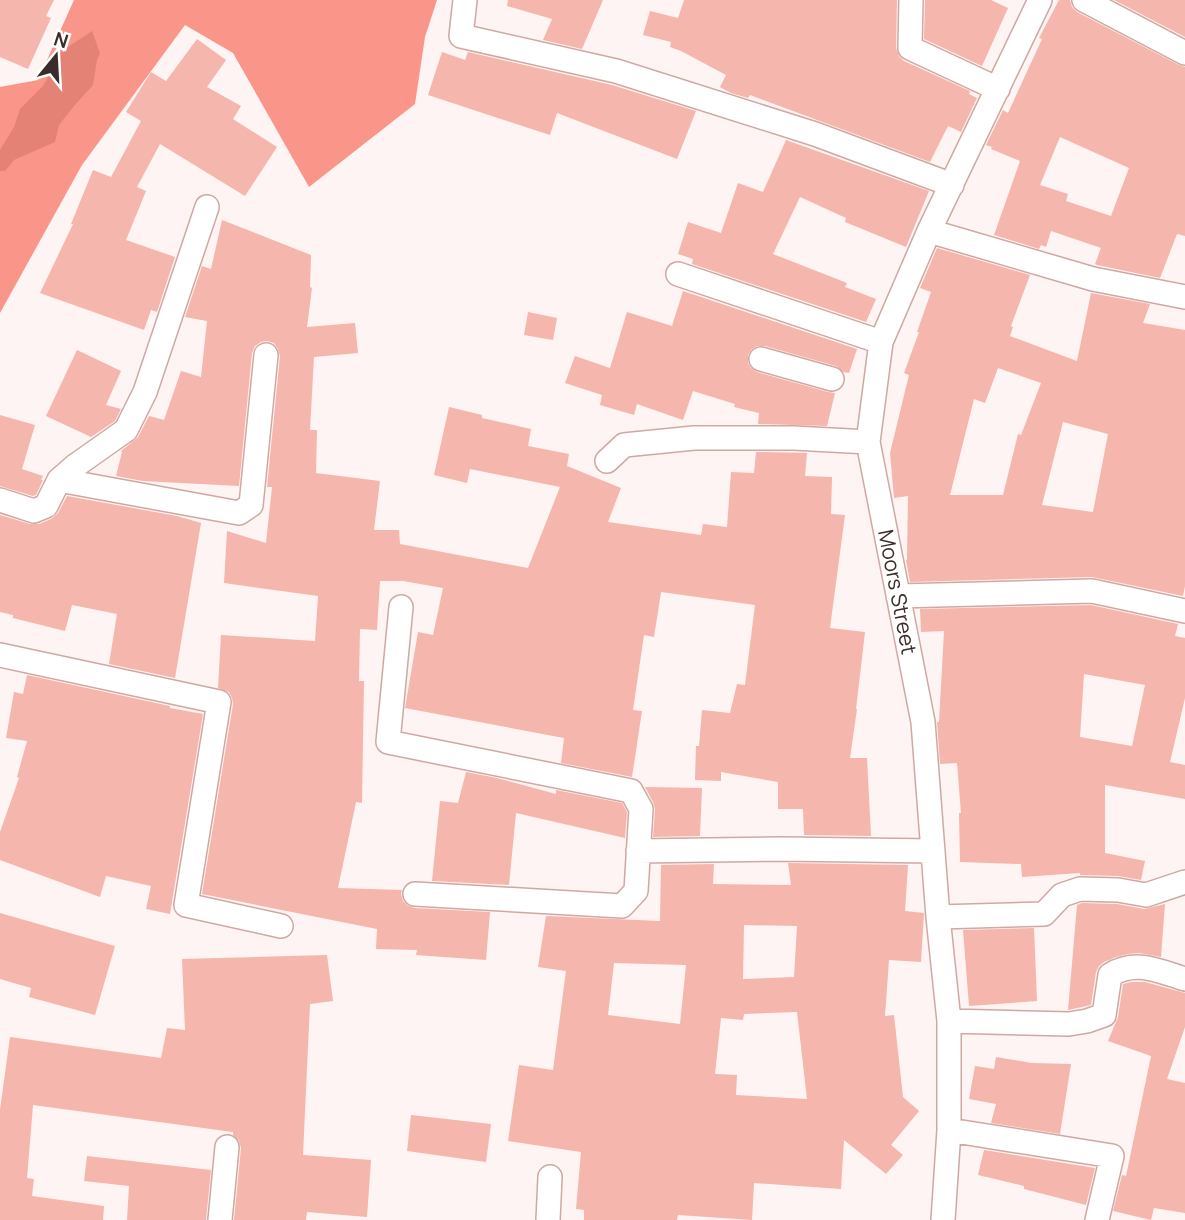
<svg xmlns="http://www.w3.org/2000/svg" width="1185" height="1220" viewBox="0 0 1185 1220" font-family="Manrope,sans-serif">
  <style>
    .forest { fill: #fa9689 }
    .water { fill: #e58276 }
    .building { fill: #f4b6ad; fill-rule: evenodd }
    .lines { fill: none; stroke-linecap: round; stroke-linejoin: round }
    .street-casing { stroke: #d0a8a2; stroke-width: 26 }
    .street { stroke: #fff; stroke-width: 23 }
    .labels { text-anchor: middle; stroke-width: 5; stroke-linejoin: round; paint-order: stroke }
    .street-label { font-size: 21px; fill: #3b2c29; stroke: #fff }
  </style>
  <rect width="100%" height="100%" fill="#fdf4f3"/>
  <path class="forest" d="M74,0H437L425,37L415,104L309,187L233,53L185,25L82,165L0,313V87L38,80Z"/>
  <path class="water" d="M92,31L100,53L97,60L93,85L74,106L59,125L55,142L14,160L5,171H0V150L14,127L20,109L43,86L62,51Z"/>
  <path class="building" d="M0,0H54L46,16L51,18L28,69L0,57Z
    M508,0H603L582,49L543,40L552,19L507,6Z
    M684,0H897L896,48L899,56L904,61L970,91L969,94L977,98L961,132L948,126L930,162L750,95L748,98L731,93L720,87L726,75L681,51L670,47L671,42L643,35L650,11L678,18Z
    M925,0H991L1008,8L982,66L924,39Z
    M1059,0H1070L1072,7L1077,12L1179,65L1185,67V236L1177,234L1160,278L1097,265L1095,264L1101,248L1051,231L1046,247L1041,245L1039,249L994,235L1020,161L991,149L992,147L986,145L1003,110L1008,113L1042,39L1039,38ZM1060,137L1129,168L1111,216L1066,201L1068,194L1040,185Z
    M1114,0H1185V37Z
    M197,39L226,60L207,87L241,106L233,119L277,147L245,196L160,144L137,187L146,191L126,240L175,257L157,312L151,310L144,330L40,293L73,224H71L93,170L111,177L141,121L126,112L151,72L166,81Z
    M442,52L465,60L468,52L612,85L696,111L677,159L557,113L550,135L428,95Z
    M786,140L929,191L906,247L845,222L846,218L800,197L773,254L847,283L845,287L876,299L866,322L692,264L693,259L678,254L688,222L721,233L738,183L763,192Z
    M222,220L311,255L310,287L312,288L307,327L355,323L358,353L314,357L310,430H317L316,473L380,481L374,530H399L400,544L528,568L560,487L470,469L467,483L434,475L449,407L482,415V418L531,429L528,446L569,454L567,466L621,488L608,522L701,535L703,524L727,527L731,472L754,473L756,452L807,453L805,476L832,477L831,514L845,515L830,628L865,632L856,709H857L850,758H867L871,836L804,835L803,809H778V782L721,772V781L695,780L696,746H699L702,710L730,713L737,684L745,685L755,605L661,592L654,637L644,635L633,710L642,711L632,777L561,763L564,738L405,708L418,632L433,635L443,588L403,581H380L377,630L360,629L359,681H364L362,803L356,802L338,888L402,890L401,894L403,901L407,905L414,908L490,912L486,960L416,955L417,950L376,949L377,929L202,894L233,704L232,698L229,692L218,688L221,635L315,641L318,596L224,583L227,531L266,543L272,487H267L280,356L278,349L274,343L267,341L261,342L255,346L252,353L239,486L143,481L116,476L122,452L121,451L138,437L149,416L164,420L181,371L201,377L207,321L185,317L202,266L211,269Z
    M937,248L1030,275L1011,326L1013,327L1010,336L1077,361L1091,293L1150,304L1143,323L1185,330V586L1183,596L1092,577L910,582L906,560H907L908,496L894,498L890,453L909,375L904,373L919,332H917L931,292L920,288ZM998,368L1041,383L1021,435L1018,434L1003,495H950L974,399L985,403ZM1063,422L1108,434L1093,512L1042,505Z
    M683,291L857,349L849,373L843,372L836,366L765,346H757L751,350L748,355V363L751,368L757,372L828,392L835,393L827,426L758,424L759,413L734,407L735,404L693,391L683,420L637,404L634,415L600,405L602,395L565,383L575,356L610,368L627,312L672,326Z
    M528,312L557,318L553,340L524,335Z
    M77,350L121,371L106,405L121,409L115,421L91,437L46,416Z
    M0,415L35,425L22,469L43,476L41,480H43L36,495L33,496L0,486Z
    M67,496L177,516L201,523L175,678L109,664L117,614L72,605L65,631L13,618V615L0,612V515L30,524H39L51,519L58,513Z
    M1091,605L1178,624L1175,636L1185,638V698L1170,762L1185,765V799L1105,785V853L1145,861L1141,880L1118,876L1080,875V873L1022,877L1021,864L960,862L959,813H961L957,763L940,764L937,722H939L944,631L921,632L920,609ZM1084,674L1145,685L1132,746L1080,737Z
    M27,675L170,706V708L203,714L170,914L146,909L151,886L106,876L100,897L0,860V832L19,778L17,777L27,741L6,738L14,692L23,694Z
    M466,772L497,778L556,794V790L622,803L627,812L625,838L516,813L509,885L432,881L440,801L458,803Z
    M645,787L702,788L700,836L653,837L655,809L653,802Z
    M788,863L908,865L905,911L924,913L921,962L889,960L885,1016L894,1015L903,1097L919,1111L891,1145L903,1155L886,1174L844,1140L841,1189L754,1183L752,1220L678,1215L677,1220H584V1210L576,1209L581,1152L508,1141L519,1065L553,1070L566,971L538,967L546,916L660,921L661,865L714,864L713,884L791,885ZM744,925L797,926L794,977L743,979ZM614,963L686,965L680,1024L608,1015ZM797,1012L807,1099L736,1095L737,1075L715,1074L721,1018L743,1020L744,1014Z
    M1082,903L1117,904L1144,909L1165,904L1161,957L1139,953L1128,954L1116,957L1104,962L1099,966L1096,972L1091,1005L1068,1010L1077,905Z
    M0,913L115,946L95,1015L29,997L31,988L0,979Z
    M1034,928L1037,1001L969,1006L963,930Z
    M327,955L333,1001L310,1004L303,1155L371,1160L367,1217L307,1212L306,1220H234L241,1148L239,1141L233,1135V1132L33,1105L27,1178L34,1179L32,1196L104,1206L103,1220H0V1110L10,1037L161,1058L167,1028L185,1030L182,959Z
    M1131,982H1145L1185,993V1027L1167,1079L1185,1083V1213L1154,1208L1151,1220L1113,1211L1122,1175L1126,1176L1151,1056L1108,1041L1118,1017L1123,984Z
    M996,1057L1032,1063L1071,1064L1060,1134L991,1123L996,1104L969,1099L975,1066L994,1069Z
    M411,1115L491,1124L486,1162L407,1151Z
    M984,1150L1095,1168L1086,1205L1024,1189V1186L978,1175Z
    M87,1156L211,1170L206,1220H127L129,1186L84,1181Z"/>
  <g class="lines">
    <g class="street-casing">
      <path id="street" d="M465,0L461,36L616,71L815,134L952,185
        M911,0L910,48L998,89
        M1084,0L1185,53
        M929,231L1093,279L1185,297
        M678,274L881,342
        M761,359L832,379
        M607,461L624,445L694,438H794L868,442
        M59,480L239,513L251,505L266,355
        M0,500L34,511L46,506L59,480L75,466L126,430L145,392L207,207
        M898,596L1092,591L1185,611
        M401,607L388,742L631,791L641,809L636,891L622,906L415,894
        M0,655L219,702L186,905L281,926
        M638,851L782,849L933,851
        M938,917L1044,914L1062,895L1080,889L1118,890L1146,895L1185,882
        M949,1021L1069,1024L1087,1021L1104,1015L1110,975C1136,959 1158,971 1185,979
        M949,1130L1112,1156L1097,1220
        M220,1220L227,1147
        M548,1220L550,1177
        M943,1220L949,1130V1021L938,917L923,722L868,442L881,342L929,231L1040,0"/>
    </g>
    <use href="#street" class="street"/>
  </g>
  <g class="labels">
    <g class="street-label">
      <text transform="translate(897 592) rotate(79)" y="7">Moors Street</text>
    </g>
  </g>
  <g transform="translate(56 56) rotate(18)" stroke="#ffffff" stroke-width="5" paint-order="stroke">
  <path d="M0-5L12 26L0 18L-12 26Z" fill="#3b2c29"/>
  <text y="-10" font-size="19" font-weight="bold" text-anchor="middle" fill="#3b2c29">N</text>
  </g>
</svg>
